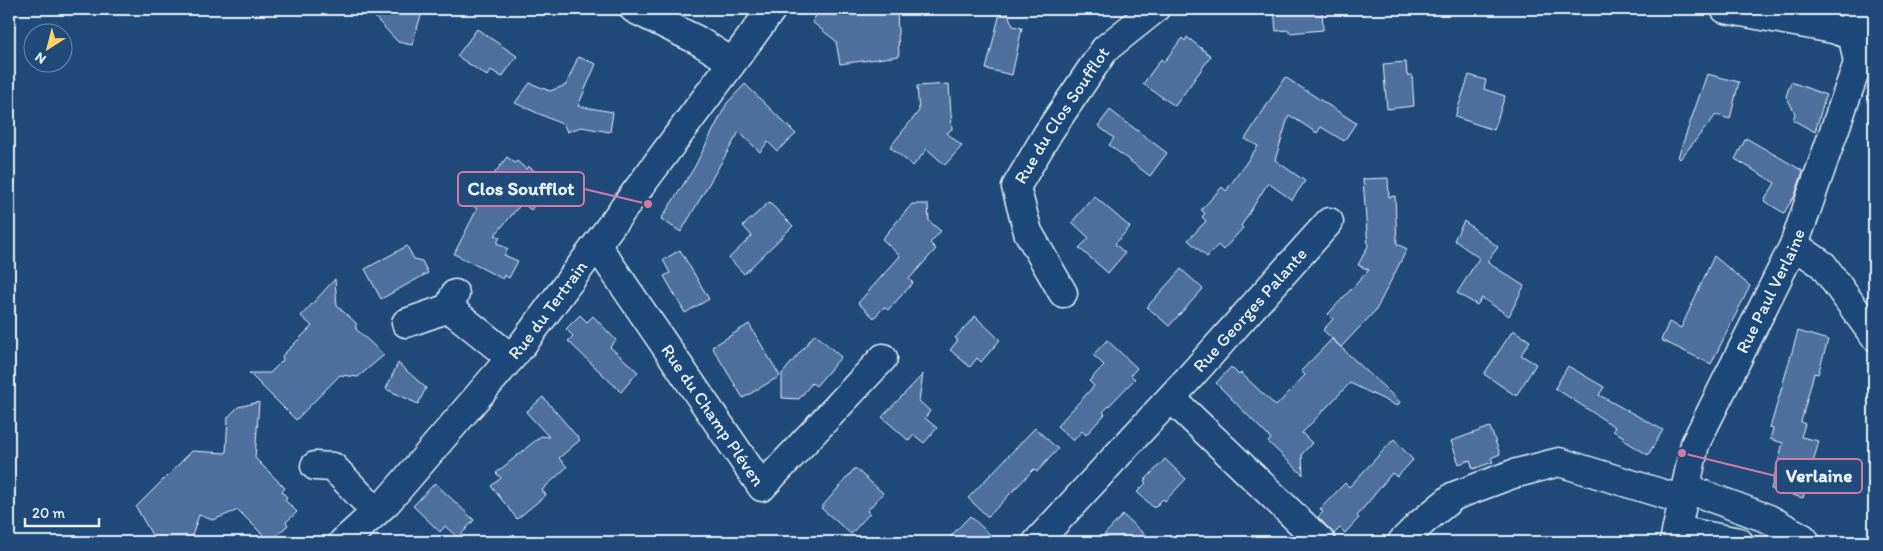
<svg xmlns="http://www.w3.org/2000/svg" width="1883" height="551" viewBox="0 0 1883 551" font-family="Itim,sans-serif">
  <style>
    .building { fill: #506f9f; stroke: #e8f1f8 }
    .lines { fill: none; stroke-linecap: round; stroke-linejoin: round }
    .minor-casing { stroke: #e8f1f8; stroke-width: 31 }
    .minor { stroke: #1f4a7a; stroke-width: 28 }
    .labels { text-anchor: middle; stroke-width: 4; stroke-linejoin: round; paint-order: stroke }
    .street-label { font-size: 18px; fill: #e8f1f8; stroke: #1f4a7a }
    .leader { fill: none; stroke: #d37aa2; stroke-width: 2 }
    .callout-dot { fill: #d37aa2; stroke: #1f4a7a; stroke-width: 2 }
    .callout { fill: #1f4a7a; stroke: #d37aa2; stroke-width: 2 }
    .callout-label { font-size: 19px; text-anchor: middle; font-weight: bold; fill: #e8f1f8 }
  </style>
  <rect width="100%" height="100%" fill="#1f4a7a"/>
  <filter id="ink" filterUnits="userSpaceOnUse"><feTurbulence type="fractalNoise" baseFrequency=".02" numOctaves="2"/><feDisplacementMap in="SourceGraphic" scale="10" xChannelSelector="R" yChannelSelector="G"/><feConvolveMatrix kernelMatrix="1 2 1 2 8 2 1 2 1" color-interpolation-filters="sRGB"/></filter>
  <g filter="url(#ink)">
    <path class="building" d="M367,9H423L412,45L398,42Z
      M820,9H880L883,11L897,9L899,56L840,64L836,41L812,22Z
      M1001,9H1006L1013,26L1022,28L1012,75L986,69Z
      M1274,9H1322L1323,30L1289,33V30L1276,31Z
      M477,29L517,56L502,77L491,70L487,76L457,56Z
      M1187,37L1211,56L1175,106L1143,84L1161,59L1164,62L1182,38L1185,41Z
      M578,57L596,64L578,106L613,112L610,132L581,127L567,132L564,125L515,103L530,83L550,91L566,85Z
      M1406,62L1407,75H1412L1414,106L1387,109L1383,64Z
      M1707,74L1739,82L1730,119L1716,115L1680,159L1678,157Z
      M1469,75L1486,80L1484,89L1505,96L1494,130L1455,117Z
      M1285,77L1356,123L1344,141L1321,127L1317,133L1289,115L1275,160L1305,181L1292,200L1268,183L1241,226L1243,228L1223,250L1218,245L1207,257L1188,240L1206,221L1202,217L1205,213L1201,210L1222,187L1226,191L1258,146L1245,139Z
      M1791,82L1826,95L1815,132L1793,120L1795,113L1786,96Z
      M745,84L796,134L777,151L768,142L760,152L739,132L681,232L661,219L694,168L727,103Z
      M949,84L952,129L947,133L962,146L945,165L927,149L913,166L890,147L919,111L917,86Z
      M1110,110L1167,153L1150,176L1109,145L1114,138L1098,126Z
      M1746,138L1803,171L1795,195L1784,213L1764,201L1775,183L1735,159Z
      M507,157L515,163L517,161L526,169L528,166L545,179L540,186L546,191L531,210L522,203L495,235L500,237L497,243L508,249L504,255L518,261L509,278L504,275L503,279L454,254L477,209L471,204Z
      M1388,178L1389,197L1395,196L1397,244L1407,249L1376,310L1341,347L1323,330L1333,319L1328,314L1369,270L1358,265L1368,246L1363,179Z
      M1094,196L1130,227L1115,244L1125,253L1108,273L1079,248L1089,238L1072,222Z
      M769,202L793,226L744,274L729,258L752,236L743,226Z
      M912,204H928L929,221L941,231L930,243L936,249L909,279L913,283L888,310L884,307L874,318L858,303L900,256L882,239Z
      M1464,221L1498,247L1487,262L1524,286L1509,316L1482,298L1477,305L1457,293L1479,258L1454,240Z
      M407,246L414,259L422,261L428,273L381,299L365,269Z
      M680,250L709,299L685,313L664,276L670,273L663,260Z
      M1714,256L1750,286L1711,364L1661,340L1669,322L1681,328Z
      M1181,269L1203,289L1169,326L1147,307Z
      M335,279L337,306L356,323V329L384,355L358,377L340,375L296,420L249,373H270L283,360L282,356L312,326L301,316Z
      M580,315L587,322L593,316L616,340L610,347L638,372L621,392L568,341L573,336L566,329Z
      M975,316L1000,340L981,362L977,358L970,367L950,350L958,340L955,338Z
      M749,324L780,376L743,398L712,347Z
      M1513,330L1530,341L1521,355L1536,364L1516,396L1484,374Z
      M1798,331L1828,340L1818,374L1814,373L1801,422L1805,424L1801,437L1819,441L1803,498L1771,489L1783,443L1770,439L1773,429L1770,428Z
      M815,334L841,357L816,386L812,383L799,399L782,398V374Z
      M1332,339L1400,402L1397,406L1350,383L1302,433L1312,443L1302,454L1303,475L1268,442L1271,439L1216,383L1231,367L1239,375L1241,373L1276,406L1305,375L1301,371Z
      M1107,340L1137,368L1131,375L1135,379L1103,412L1105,414L1086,435L1082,431L1073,441L1057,426L1094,386L1089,381L1104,365L1093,355Z
      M398,363L426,388L418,404L386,389Z
      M1568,366L1604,387L1599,395L1663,430L1648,455L1622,439L1624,437L1613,431L1615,427L1555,388Z
      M923,374L919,401L930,411L925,418L937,428L924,443L914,435L909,441L882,417Z
      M543,397L580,440L559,458L567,467L542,490L546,495L517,519L491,486L501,478L496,473L541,436L549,437L526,412Z
      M259,402L255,458L285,488L282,492L287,497L285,500L297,512L286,522L288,525L270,542L238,510L213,520L199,515L190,542H156L136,507L192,451L226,453L228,417L238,407Z
      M1490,427L1500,454L1491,458L1493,462L1473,469L1470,460L1459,464L1451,441Z
      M1035,428L1058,449L1037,472L1034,469L988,517L968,498Z
      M1394,439L1413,460L1397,477L1392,473L1357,516L1359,518L1345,533L1340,528L1334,534L1318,517L1323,512L1320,509L1345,483L1349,487Z
      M1165,459L1186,479L1165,501L1163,499L1154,508L1137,492L1146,483L1144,481Z
      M855,468L883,493L867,511L870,513L851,534L821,508Z
      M435,483L474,520L458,538L445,526L440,532L413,506Z
      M1123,515L1153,542H1097Z
      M970,516L998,542H945Z"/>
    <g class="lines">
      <g class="minor-casing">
        <g id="minor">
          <path d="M634,9L697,40L732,62"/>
          <path d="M1725,9L1833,29L1874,43"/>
          <path d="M1794,245L1823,265L1874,336"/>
          <path id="s1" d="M597,246L762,487L883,358"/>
          <path id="s2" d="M1063,293L1028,232L1016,187L1048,133L1105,49L1155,9"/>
          <path d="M449,308L511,358"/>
          <path d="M406,323L449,308L455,294"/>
          <path d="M1171,398L1321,542"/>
          <path d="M315,466L333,467L376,512"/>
          <path d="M1685,488L1769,519L1803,538L1806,542"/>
          <path d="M1677,530L1739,542"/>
          <path id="s3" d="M343,542L387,502L522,345L772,9"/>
          <path id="s4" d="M1037,542L1189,378L1329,222"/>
          <path d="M1402,542L1421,523L1454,496L1513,474L1559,462L1683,500"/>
          <path id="s5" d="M1674,542L1695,444L1794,245L1858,63L1853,37L1856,9"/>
        </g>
      </g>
      <use href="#minor" class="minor"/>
    </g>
  </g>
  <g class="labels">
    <g class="street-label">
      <text dy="6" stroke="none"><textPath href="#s2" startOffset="202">Rue du Clos Soufflot</textPath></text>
      <text dy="6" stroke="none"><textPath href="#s5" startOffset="271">Rue Paul Verlaine</textPath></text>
      <text dy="6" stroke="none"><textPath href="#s3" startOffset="310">Rue du Tertrain</textPath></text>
      <text dy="6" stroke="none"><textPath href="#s4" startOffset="315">Rue Georges Palante</textPath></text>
      <text dy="6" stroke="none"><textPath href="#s1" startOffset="205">Rue du Champ Pléven</textPath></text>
    </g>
  </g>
  <path class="leader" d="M648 204L584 189M1682 453L1776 476"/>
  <g class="callout-dot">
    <circle cx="648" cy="204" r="5"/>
    <circle cx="1682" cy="453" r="5"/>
  </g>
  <g class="callout">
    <rect x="458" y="172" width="126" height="34" rx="5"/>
    <rect x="1776" y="459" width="86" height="34" rx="5"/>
  </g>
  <g class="callout-label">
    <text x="521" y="195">Clos Soufflot</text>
    <text x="1819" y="482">Verlaine</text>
  </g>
  <rect width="1883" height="551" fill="none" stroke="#1f4a7a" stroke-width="30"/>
  <rect x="15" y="15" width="1853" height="521" fill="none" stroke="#e8f1f8" stroke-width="2" filter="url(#ink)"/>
  <g transform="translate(48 48) rotate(216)"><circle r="24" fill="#1f4a7a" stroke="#6f8dac"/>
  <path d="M0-4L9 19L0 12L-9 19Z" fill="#ffd166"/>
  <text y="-8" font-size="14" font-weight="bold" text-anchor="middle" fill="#e8f1f8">N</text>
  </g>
  <path d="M25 518v8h74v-8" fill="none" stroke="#e8f1f8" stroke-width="2.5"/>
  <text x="32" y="518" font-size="15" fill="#e8f1f8" stroke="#1f4a7a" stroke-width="4" paint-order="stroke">20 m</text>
</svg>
